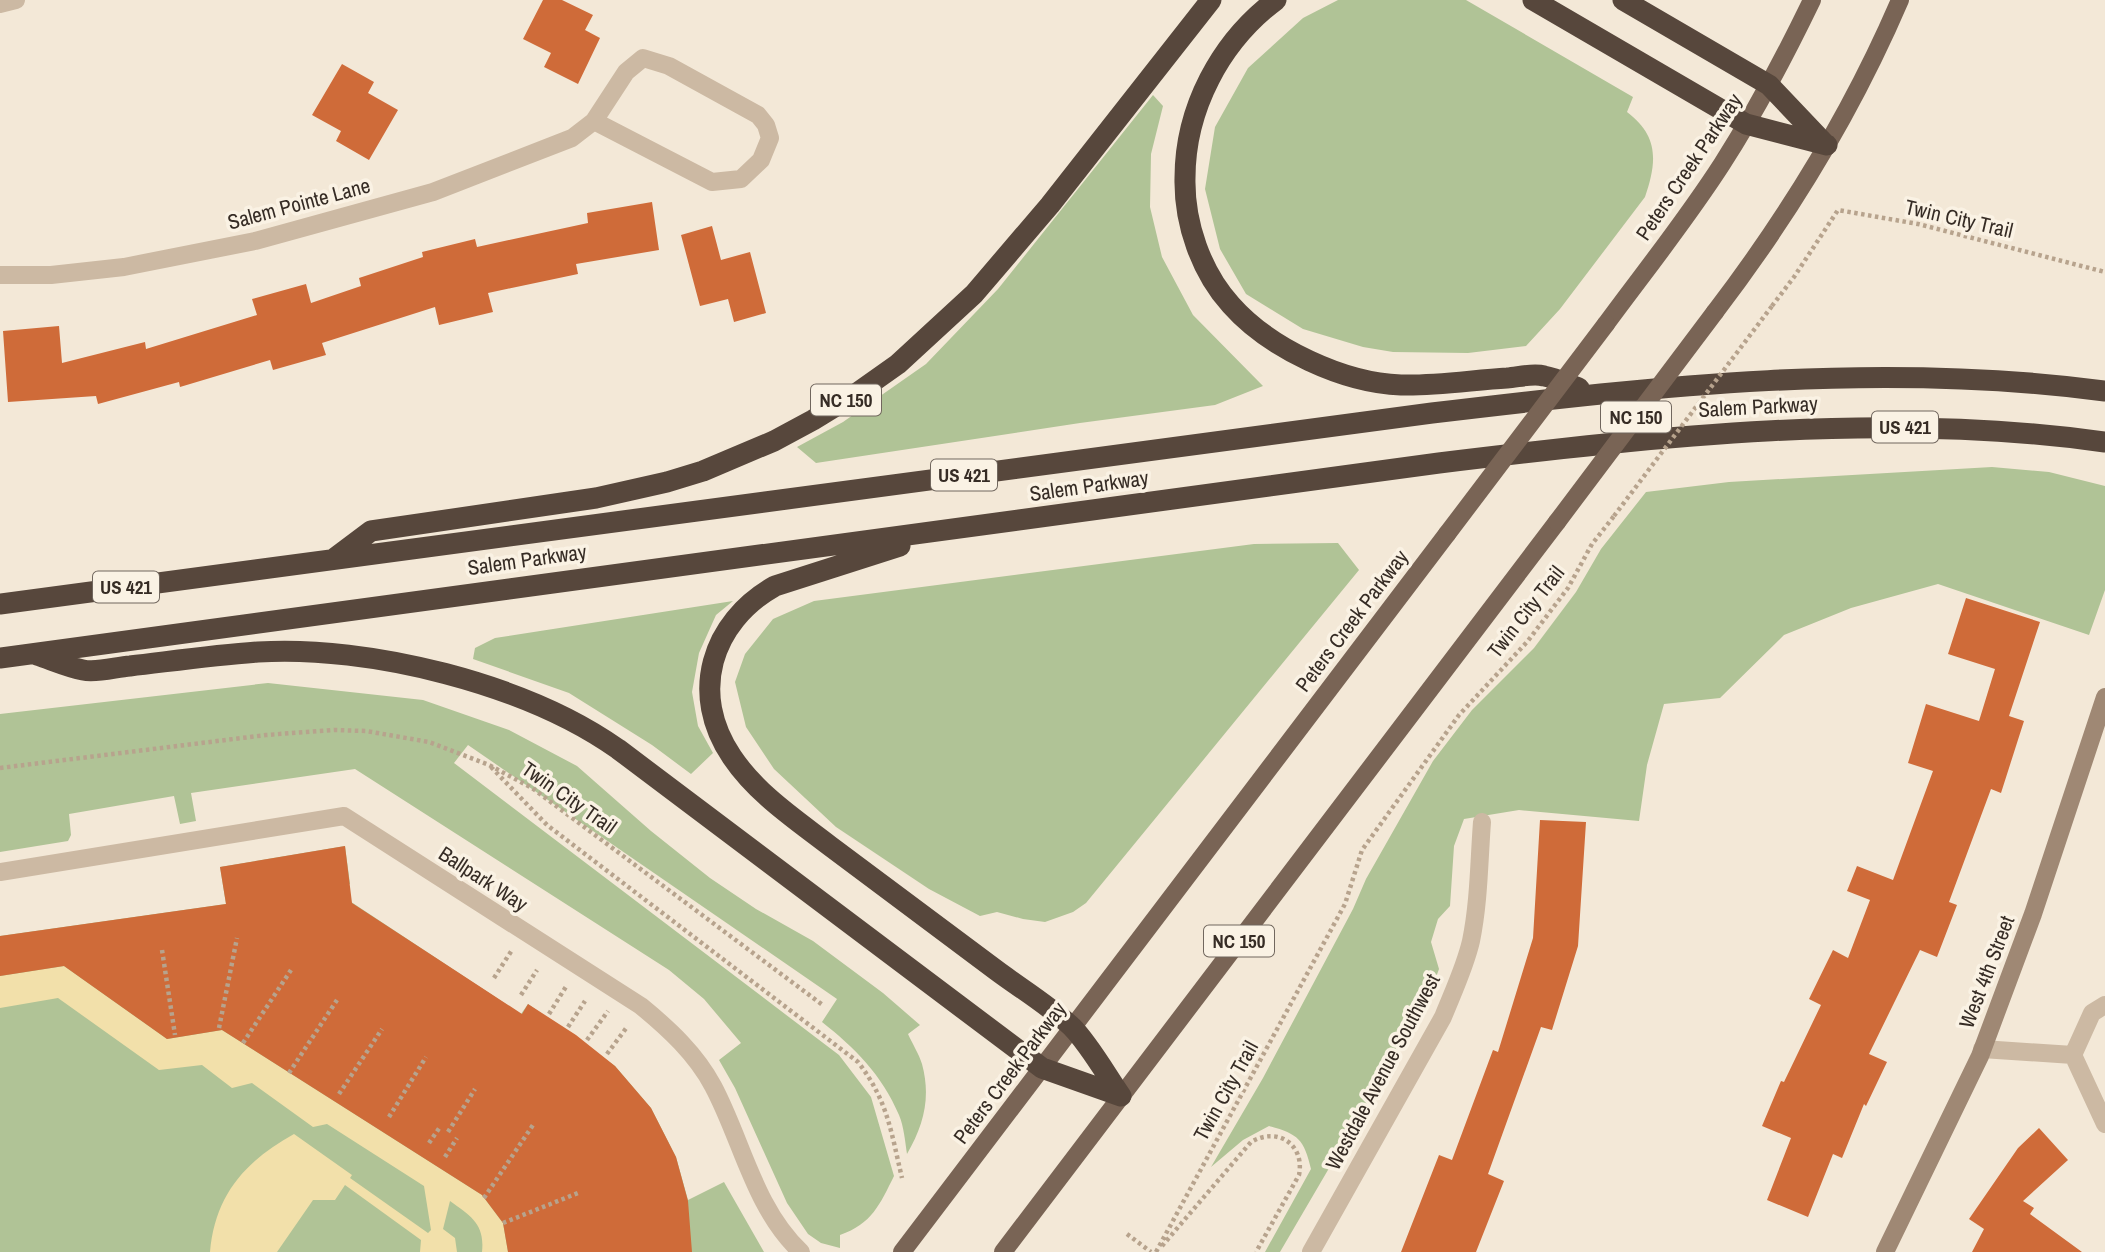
<svg xmlns="http://www.w3.org/2000/svg" width="2105" height="1252" viewBox="0 0 2105 1252" font-family="'Archivo Narrow',sans-serif">
  <style>
    .green { fill: #b0c396 }
    .sand { fill: #f2e0aa }
    .building { fill: #cf6b39 }
    .lines { fill: none; stroke-linecap: round; stroke-linejoin: round }
    .path { stroke: #b7a38d; stroke-width: 4.5; stroke-dasharray: 3.5 3.5; stroke-linecap: butt }
    .lane { stroke: #ccb9a3; stroke-width: 18 }
    .street { stroke: #ccb9a3; stroke-width: 18 }
    .secondary { stroke: #9f8874; stroke-width: 18 }
    .primary { stroke: #796455; stroke-width: 18 }
    .highway { stroke: #57473c; stroke-width: 21 }
    .path-bridge { stroke: #b7a38d; stroke-width: 4.5; stroke-dasharray: 3.5 3.5; stroke-linecap: butt }
    .primary-bridge { stroke: #796455; stroke-width: 18 }
    .labels { text-anchor: middle; stroke-width: 7; stroke-linejoin: round; paint-order: stroke }
    .shield { fill: #faf2e4; stroke: #71675e; stroke-width: 2 }
    .shield-label { font-size: 19px; font-weight: bold; fill: #362c25 }
    .street-label { font-size: 21px; fill: #362c25; stroke: #faf2e4 }
  </style>
  <rect width="100%" height="100%" fill="#f3e8d7"/>
  <path class="green" d="M1338,0H1466L1633,97L1627,112C1659,136 1657,162 1645,197L1560,309L1526,346L1468,353L1393,352L1363,347L1303,329L1246,294L1220,249L1205,189L1215,127L1248,68L1303,18Z
    M1153,95L1163,106L1151,154L1150,207L1162,257L1193,315L1263,386L1215,405L1080,423L816,463L797,447L843,422L926,364L998,289Z
    M1992,467L2049,472L2105,486V590L2089,635L1938,584L1851,608L1784,635L1720,698L1664,704L1647,765L1639,821L1519,810L1464,819L1454,846L1450,906L1438,919L1431,942L1439,969L1428,999L1280,1252H1265L1311,1169C1304,1139 1298,1134 1269,1126L1243,1140L1211,1167L1263,1078L1353,909L1366,879L1433,761L1472,710L1534,648L1576,592L1601,549L1646,492L1729,482Z
    M1338,543L1359,570L1086,903L1073,912L1045,922L1023,919L997,912L980,916L929,889L836,827L774,769L746,727L735,682L745,654L773,619L814,601L1254,544Z
    M733,601L716,615L699,653L692,692L698,726L713,753L691,774L652,745L569,693L473,659L475,648L495,638Z
    M268,683L423,700L509,730L577,766L651,831L710,878L756,909L813,941L883,993L920,1025L908,1034C912,1043 919,1054 922,1064C931,1097 924,1125 907,1154C905,1141 904,1127 899,1115C882,1075 855,1048 822,1022L837,999L468,745L454,763L839,1055L871,1097L894,1176C880,1204 872,1224 840,1235V1248L821,1243L808,1234L787,1203L735,1088L719,1060L741,1043L704,999L669,970L355,769L191,793L196,821L180,824L174,796L69,814L71,835L68,841L0,852V714Z
    M345,846L350,884L330,888L521,1014L528,1004L615,1066L651,1108L676,1157L688,1200L724,1182L764,1252H0V936L226,904L220,867Z"/>
  <path class="sand" d="M64,966L167,1039L222,1030L482,1195L503,1223L508,1252H482C485,1224 471,1216 450,1201L443,1229L455,1238L457,1252H420L421,1240L345,1185L335,1200H313L277,1252H210C215,1195 245,1161 294,1134L352,1175L350,1178L428,1233L431,1230L424,1186L327,1124L313,1127L252,1083L232,1088L202,1065L159,1070L58,998L0,1008V976Z"/>
  <path class="building" d="M543,0H562L593,15L585,30L600,38L578,84L544,67L551,53L523,39Z
    M342,64L374,82L368,93L398,110L369,160L336,141L341,131L312,115Z
    M652,202L659,250L576,264L578,274L488,293L493,312L439,325L435,307L322,343L326,355L273,370L270,360L180,387L179,382L98,404L96,396L8,402L3,331L59,326L62,363L145,342L146,349L257,315L252,299L306,284L311,303L361,286L359,278L423,257L422,252L475,239L477,247L588,223L587,213Z
    M712,226L721,260L750,252L766,313L734,322L728,299L700,306L681,235Z
    M1966,598L2040,622L2009,716L2024,721L2001,793L1991,789L1949,902L1957,905L1937,957L1920,950L1869,1054L1887,1062L1866,1106L1864,1104L1842,1158L1833,1154L1808,1217L1767,1200L1791,1138L1762,1126L1781,1081L1784,1082L1821,1005L1809,999L1833,950L1848,958L1870,900L1847,891L1857,866L1893,880L1933,771L1908,763L1926,704L1979,721L1995,669L1948,654Z
    M1540,820L1586,822L1578,946L1552,1030L1541,1027L1488,1174L1504,1181L1476,1252H1401L1439,1155L1452,1160L1493,1050L1498,1052L1533,938Z
    M345,846L352,903L522,1014L528,1004L576,1035L615,1066L651,1108L676,1157L688,1201L692,1252H508L503,1223L482,1195L222,1030L167,1039L64,966L0,976V936L226,904L220,867Z
    M2039,1128L2068,1160L2023,1201L2034,1208L2030,1214L2082,1252H1972L1984,1229L1969,1219L2018,1148Z"/>
  <g class="lines">
    <path class="path" d="M1772,306L1794,277L1838,210L1918,224L2105,272
      M491,767L547,825L858,1062C888,1101 891,1132 902,1178
      M0,768L266,735L334,730L366,731L429,742L489,765L532,788L824,1006
      M162,950L175,1035
      M494,978L512,950
      M521,995L537,970
      M549,1014L567,985
      M568,1027L585,1001
      M219,1028L237,938
      M587,1040L608,1011
      M243,1043L291,970
      M607,1054L627,1027
      M289,1073L337,1000
      M339,1094L382,1029
      M389,1117L426,1057
      M448,1132L475,1089
      M429,1143L440,1127
      M445,1157L457,1138
      M484,1198L533,1125
      M503,1223L578,1193
      M1127,1234L1151,1252
      M1162,1246L1251,1142C1278,1126 1305,1145 1299,1175L1256,1252
      M1156,1252L1345,904L1362,850L1459,715L1527,642L1568,588L1592,544L1614,516"/>
    <path class="lane" d="M0,872L344,816L641,1006C669,1029 696,1054 713,1086C742,1140 754,1208 801,1252"/>
    <path class="street" d="M0,4L16,0
      M0,275H51L124,267L255,241L433,192L572,138L594,121L626,72L643,58L669,66L758,115L766,125L770,138L761,160L741,179L712,182L594,121
      M1982,1049L2073,1055
      M2073,1055L2105,1124
      M2073,1055L2092,1013L2105,1005
      M1311,1252L1443,1017C1453,992 1465,967 1471,941C1479,902 1479,862 1482,822"/>
    <path class="secondary" d="M1885,1252L1980,1056L2033,914L2105,697"/>
    <path class="primary" d="M1715,312C1789,215 1852,112 1900,0
      M1606,324C1645,271 1686,220 1722,164C1756,111 1785,56 1812,0
      M902,1252L1447,534
      M1003,1252L1557,522"/>
    <path class="highway" d="M1276,0C1220,42 1185,109 1185,178C1184,223 1201,272 1231,305C1270,349 1344,383 1401,385C1436,386 1473,380 1507,378C1519,377 1533,373 1544,376C1556,378 1568,384 1579,388
      M1533,0L1746,124L1827,145
      M1623,0L1769,85L1825,144
      M900,546L775,586C711,622 689,694 732,757C757,794 795,819 830,846C885,887 940,928 996,970C1020,988 1050,1006 1072,1027C1089,1044 1107,1076 1121,1096
      M335,558L371,531L596,498L667,482L703,471L774,441L813,420L857,393L898,364L974,294L1050,205L1211,0
      M0,604L1432,413C1659,386 1877,361 2105,391
      M37,655C52,660 68,667 83,670C97,673 116,667 130,666C173,661 215,655 258,652C369,645 526,684 618,749L1042,1068L1121,1096
      M0,658L1439,463C1661,436 1882,411 2105,442"/>
    <path class="path-bridge" d="M1614,516L1772,306"/>
    <path class="primary-bridge" d="M1557,522L1715,312
      M1447,534L1606,324"/>
  </g>
  <g class="labels">
    <g class="shield">
      <rect x="811" y="384.5" width="70" height="31" rx="5"/>
      <rect x="1601" y="401.5" width="70" height="31" rx="5"/>
      <rect x="1872" y="411.5" width="66" height="31" rx="5"/>
      <rect x="931" y="459.5" width="66" height="31" rx="5"/>
      <rect x="93" y="571.5" width="66" height="31" rx="5"/>
      <rect x="1204" y="925.5" width="70" height="31" rx="5"/>
    </g>
    <g class="shield-label">
      <text x="846" y="407">NC 150</text>
      <text x="1636" y="424">NC 150</text>
      <text x="1905" y="434">US 421</text>
      <text x="964" y="482">US 421</text>
      <text x="126" y="594">US 421</text>
      <text x="1239" y="948">NC 150</text>
    </g>
    <g class="street-label">
      <text transform="translate(1689 167) rotate(-56)" y="7">Peters Creek Parkway</text>
      <text transform="translate(299 204) rotate(-15)" y="7">Salem Pointe Lane</text>
      <text transform="translate(1959 219) rotate(13)" y="7">Twin City Trail</text>
      <text transform="translate(1758 407) rotate(-3)" y="7">Salem Parkway</text>
      <text transform="translate(1089 486) rotate(-8)" y="7">Salem Parkway</text>
      <text transform="translate(527 560) rotate(-8)" y="7">Salem Parkway</text>
      <text transform="translate(1526 612) rotate(-52)" y="7">Twin City Trail</text>
      <text transform="translate(1352 621) rotate(-53)" y="7">Peters Creek Parkway</text>
      <text transform="translate(569 798) rotate(35)" y="7">Twin City Trail</text>
      <text transform="translate(483 879) rotate(33)" y="7">Ballpark Way</text>
      <text transform="translate(1987 972) rotate(-69)" y="7">West 4th Street</text>
      <text transform="translate(1383 1072) rotate(-62)" y="7">Westdale Avenue Southwest</text>
      <text transform="translate(1010 1073) rotate(-53)" y="7">Peters Creek Parkway</text>
      <text transform="translate(1226 1091) rotate(-61)" y="7">Twin City Trail</text>
    </g>
  </g>
</svg>
